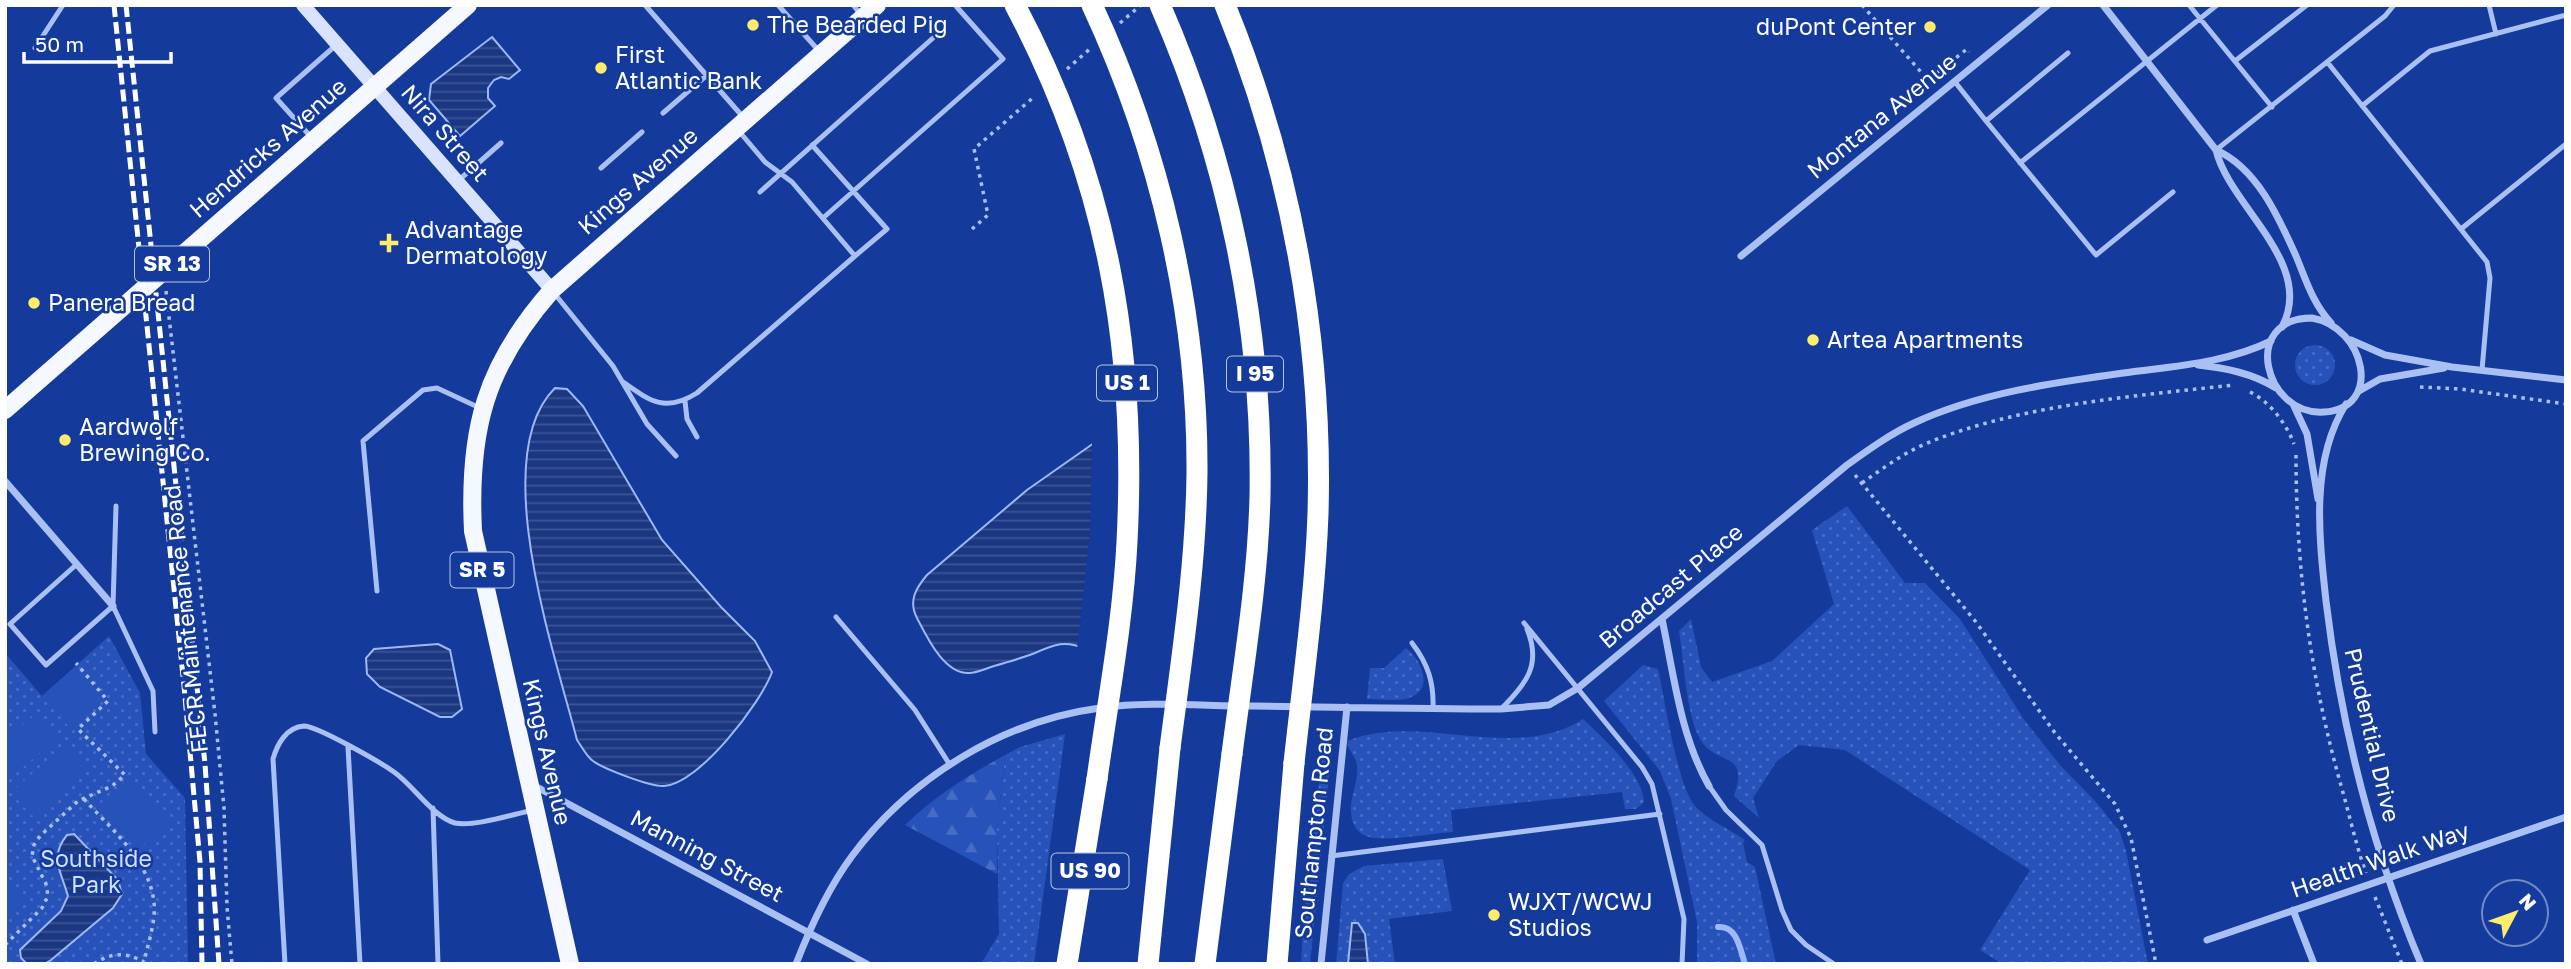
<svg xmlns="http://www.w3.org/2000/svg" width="2571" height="969" viewBox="0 0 2571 969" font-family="'Golos Text',sans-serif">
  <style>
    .grass { fill: url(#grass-dots) }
    .forest { fill: url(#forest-firs) }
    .garden { fill: #2752ba }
    .water { fill: url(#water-rules); stroke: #9cb8f6; stroke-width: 2 }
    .pier { fill: #143a9c }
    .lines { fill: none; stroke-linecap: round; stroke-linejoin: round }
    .stream { stroke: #9cb8f6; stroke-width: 6 }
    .path { stroke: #aac0f3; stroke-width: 3.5; stroke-dasharray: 3.5 5; stroke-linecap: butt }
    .lane { stroke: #aac0f3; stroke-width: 5 }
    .street { stroke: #aac0f3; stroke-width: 7 }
    .secondary { stroke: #dae3fd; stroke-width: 14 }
    .primary { stroke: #f6f8ff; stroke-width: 18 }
    .highway { stroke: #fff; stroke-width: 21 }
    .rail { stroke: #fff; stroke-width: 5; stroke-dasharray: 12 5; stroke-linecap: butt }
    .highway-bridge { stroke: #fff; stroke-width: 21 }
    .poi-dot { fill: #ffec6c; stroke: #143a9c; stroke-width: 2.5 }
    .labels { text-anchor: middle; stroke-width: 5; stroke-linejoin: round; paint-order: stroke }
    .shield { fill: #143a9c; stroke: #b8c4e1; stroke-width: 2 }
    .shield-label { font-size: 21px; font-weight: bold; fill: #fff }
    .poi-label { font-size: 23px; fill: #fff; stroke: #143a9c; text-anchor: start }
    .street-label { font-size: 23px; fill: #fff; stroke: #143a9c }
    .park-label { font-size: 23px; fill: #d2dffd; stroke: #143a9c }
  </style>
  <defs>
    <pattern id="grass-dots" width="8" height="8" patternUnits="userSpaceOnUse" patternTransform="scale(1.75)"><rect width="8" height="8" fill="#2752ba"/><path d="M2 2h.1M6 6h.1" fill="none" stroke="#476cc4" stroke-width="1.8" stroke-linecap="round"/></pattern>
    <pattern id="forest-firs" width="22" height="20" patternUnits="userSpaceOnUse" patternTransform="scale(1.75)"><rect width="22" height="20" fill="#2752ba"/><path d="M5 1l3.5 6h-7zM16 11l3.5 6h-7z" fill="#476cc4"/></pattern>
    <pattern id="water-rules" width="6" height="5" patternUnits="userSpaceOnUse" patternTransform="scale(1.75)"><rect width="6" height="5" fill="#1b3782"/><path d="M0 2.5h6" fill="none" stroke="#3d5595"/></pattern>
  </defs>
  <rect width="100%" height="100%" fill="#143a9c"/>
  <path class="grass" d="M2295 365a20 20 0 1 1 40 0a20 20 0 1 1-40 0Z
    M1847,506L1905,583H1925L1960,619L2025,721L2060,765L2095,801L2120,832L2126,851L2148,964H2002L1980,950L2030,870L1845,750L1799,745L1777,761L1753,798L1759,818L1734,796C1750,749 1716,767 1700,739C1686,714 1684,660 1679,631L1691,619L1701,667L1712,682L1772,661L1834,604L1812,530Z
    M109,636L140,693L146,754L185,798L188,964H5V653L42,696Z
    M1406,648C1423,661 1435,692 1406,699C1394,701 1379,699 1367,699L1370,668H1384Z
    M1643,665L1658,669C1665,699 1677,785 1695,806C1708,820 1729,829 1745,840L1743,843L1747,862L1755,867L1776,964H1697V922L1671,799L1660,771L1604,701Z
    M1583,719C1604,739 1642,773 1644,802L1636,809H1625L1622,792L1451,810L1453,832C1434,833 1381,843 1366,836C1353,831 1350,817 1351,804C1353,790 1360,775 1356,761C1353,754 1348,749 1347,741C1422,711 1513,764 1583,719Z
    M1325,731L1329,736L1332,748L1310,964H1301L1304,913Z
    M1065,734L1034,964H981L999,934L997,830L1005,755L1020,747Z
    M1443,859L1452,911L1389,919L1395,964H1336L1343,883L1349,874L1364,866Z"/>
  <path class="forest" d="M1005,755L997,830V874L905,825C935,796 969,775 1005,755Z"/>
  <path class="garden" d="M76,666L103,698L70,728L42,696Z
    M36,714L57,738L5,783V740Z
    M64,746L85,770L32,816L11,792Z
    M129,777L170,821L140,848L100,804Z
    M5,875L25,897L5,915Z"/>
  <path class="water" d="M492,37L520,70L509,79L501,77L494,80L488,88V98L495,106L460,136L429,100L431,84Z
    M555,388L567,389L583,406L662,540L721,607L755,641L772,672C761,703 699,784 664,786C651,787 604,769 593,761C587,757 582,747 577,740C556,657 486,456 555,388Z
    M1104,436L1086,649C1065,640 1055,644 1035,653C1022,658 1008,662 994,666C987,668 977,673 969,673C944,674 927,637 917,618C908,601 916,588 927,575L1027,490Z
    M438,644L450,650L462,709L452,717H440L380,687L367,674L366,658L374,649Z
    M74,834L118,880L122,894L113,908L51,960L44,964H27L21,958L20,950L61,911L68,896C61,871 49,857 67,835Z
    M1352,923H1358L1365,934L1368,964H1348Z"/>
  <path class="pier" d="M1102,433L1113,435L1124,444L1127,462L1109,645L1098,651L1086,653L1077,649L1090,533L1092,440Z"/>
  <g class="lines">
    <path class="stream" d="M1718,927C1737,925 1740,949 1745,964"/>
    <path class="path" d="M1862,5L1928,80L1967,49L1969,52
      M1120,23L1141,5
      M1067,69L1091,48
      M972,229L988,215L974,149L1035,96
      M166,291L215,714L224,808L227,907L232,964
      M2420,387L2460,389L2566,404
      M2250,392C2270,402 2286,423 2294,444
      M2296,455C2296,572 2311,683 2344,796C2351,822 2357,848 2366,873
      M1855,475L1976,622L2055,733L2115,804L2131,838L2156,964
      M1862,483C1882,469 1902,454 1925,444C2018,405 2134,396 2234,385
      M84,799C111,829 149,860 154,902C156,922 148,943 144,962
      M2375,897L2402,964
      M5,945L42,908L48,896L46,884L32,856L34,845L40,836L78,801L112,786L125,775L78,729L108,701L76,663
      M94,964C111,952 126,952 144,962"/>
    <path class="lane" d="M645,5L743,117
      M778,5L819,51
      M853,5L862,16
      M2189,5L2272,107
      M2489,5L2496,34
      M35,48L63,5
      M2068,53L1986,121L2096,255L2173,192
      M2235,61L2307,5
      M2328,63L2487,262L2490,278L2482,370
      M1955,82L1986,121
      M2362,106L2430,51L2566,15
      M663,113L707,75
      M311,137L276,98L335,46
      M812,145L887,229L855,256
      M2216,150L2385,16L2394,5
      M2020,163L2217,5
      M601,168L642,132
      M459,180L501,143
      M760,192L933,38
      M823,218L1003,59L955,5
      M2461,229L2566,144
      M554,293L613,366L647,424L676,456
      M623,382C650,401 665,413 697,393L855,256L792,182L765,162L738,130
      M685,401L687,419L697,437
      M116,506L113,606L153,691L155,732
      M77,564L10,624L46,665L113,606
      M377,591L363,441L423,390L437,388L480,408
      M836,617L915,710L950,765
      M1524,623L1642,767L1652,784L1684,919L1682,964
      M1412,643C1428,664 1434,682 1433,709
      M1501,709C1526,684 1542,665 1527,629
      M348,747L360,964
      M1709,786L1726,810L1762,845L1782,910L1791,930L1806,945L1834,964
      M433,808L438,964
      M1331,856L1660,814
      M285,964L273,759C277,745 286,727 304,726C317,726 380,762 394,772C413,785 433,817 455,823C475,827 513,814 534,810"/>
    <path class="street" d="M2103,5L2216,150C2229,206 2316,263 2282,327
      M2216,150C2257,168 2279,218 2296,256C2306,280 2313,304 2331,323
      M1741,256L2048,5
      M2312,318C2365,327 2384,408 2324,412C2264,416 2240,318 2312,318Z
      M2351,340L2385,355L2452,367L2566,380
      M2198,365C2225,368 2252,373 2276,388
      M2359,391L2380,379L2444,368
      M2346,404C2310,461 2319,537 2326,601C2341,726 2372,848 2421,964
      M2294,406L2307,434L2318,499
      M5,481L113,606
      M1662,619C1674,675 1680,735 1709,786
      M533,785L867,964
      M2293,910L2314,964
      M2207,940L2566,817
      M796,964C810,928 829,887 852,856C910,778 1002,721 1100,708C1150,701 1202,706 1253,706C1335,707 1418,709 1501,709L1549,705L1578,688L1847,465C1868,450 1890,434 1914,423C1981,392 2059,382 2131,372C2177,366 2229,362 2271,341
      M1321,964L1347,707"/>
    <path class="secondary" d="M303,5L552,290"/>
    <path class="primary" d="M5,410L468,5
      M570,964L473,531C468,430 485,366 552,290L877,5"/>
    <path class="highway" d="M1067,964L1097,779
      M1148,964L1170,748
      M1205,964L1232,754
      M1277,964L1294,763"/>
    <path class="rail" d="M114,5L184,686L200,862L202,964
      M126,5L205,764L219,964"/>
    <path class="highway-bridge" d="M1015,5C1107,179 1137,347 1127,542C1123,621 1108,700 1097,779
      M1092,5C1160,151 1198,312 1197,473C1196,565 1182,656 1170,748
      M1160,5C1228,160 1263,327 1260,496C1258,582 1243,668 1232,754
      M1225,5C1291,166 1323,340 1318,514C1315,597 1303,680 1294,763"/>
  </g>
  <g class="poi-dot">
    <circle cx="753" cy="25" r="7"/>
    <circle cx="1930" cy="27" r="7"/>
    <circle cx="601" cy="68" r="7"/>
    <path d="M385.5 232.5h7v7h7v7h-7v7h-7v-7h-7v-7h7z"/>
    <circle cx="34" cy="303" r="7"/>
    <circle cx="1813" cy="340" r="7"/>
    <circle cx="65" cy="440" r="7"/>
    <circle cx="1494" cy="915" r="7"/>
  </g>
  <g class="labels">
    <g class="shield">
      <rect x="135" y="246.5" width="74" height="35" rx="5"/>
      <rect x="1227" y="356.5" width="56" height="35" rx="5"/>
      <rect x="1097" y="365.5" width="60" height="35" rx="5"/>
      <rect x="450.5" y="552.5" width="63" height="35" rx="5"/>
      <rect x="1051.5" y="853.5" width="77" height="35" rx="5"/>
    </g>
    <g class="shield-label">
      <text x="172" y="271">SR 13</text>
      <text x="1255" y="381">I 95</text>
      <text x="1127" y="390">US 1</text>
      <text x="482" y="577">SR 5</text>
      <text x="1090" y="878">US 90</text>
    </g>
    <g class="poi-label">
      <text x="767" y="33">The Bearded Pig</text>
      <text x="1916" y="35" text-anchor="end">duPont Center</text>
      <text x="615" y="63">First<tspan x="615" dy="26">Atlantic Bank</tspan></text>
      <text x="405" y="238">Advantage<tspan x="405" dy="26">Dermatology</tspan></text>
      <text x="48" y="311">Panera Bread</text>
      <text x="1827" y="348">Artea Apartments</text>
      <text x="79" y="435">Aardwolf<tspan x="79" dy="26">Brewing Co.</tspan></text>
      <text x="1508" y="910">WJXT/WCWJ<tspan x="1508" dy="26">Studios</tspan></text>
    </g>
    <g class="street-label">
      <text transform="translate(1882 116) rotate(-39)" y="8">Montana Avenue</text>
      <text transform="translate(445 133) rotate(49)" y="8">Nira Street</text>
      <text transform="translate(268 148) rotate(-41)" y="8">Hendricks Avenue</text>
      <text transform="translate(638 181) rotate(-41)" y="8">Kings Avenue</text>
      <text transform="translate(1671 586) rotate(-40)" y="8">Broadcast Place</text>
      <text transform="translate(186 619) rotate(-96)" y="8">FECR Maintenance Road</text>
      <text transform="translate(2372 735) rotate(77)" y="8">Prudential Drive</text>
      <text transform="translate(547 752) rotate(77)" y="8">Kings Avenue</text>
      <text transform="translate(1314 833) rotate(-84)" y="8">Southampton Road</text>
      <text transform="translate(707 856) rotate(28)" y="8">Manning Street</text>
      <text transform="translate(2380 860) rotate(-19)" y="8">Health Walk Way</text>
    </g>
    <g class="park-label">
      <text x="96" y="867">Southside<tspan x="96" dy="26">Park</tspan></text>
    </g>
  </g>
  <rect width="2571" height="969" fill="none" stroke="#ffffff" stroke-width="14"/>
  <g transform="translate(2515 913) rotate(49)"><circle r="33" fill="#143a9c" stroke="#7289c4" stroke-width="2"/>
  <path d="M0-5L12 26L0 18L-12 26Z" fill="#ffec6c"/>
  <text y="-10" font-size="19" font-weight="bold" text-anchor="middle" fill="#ffffff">N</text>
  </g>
  <path d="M24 52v10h147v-10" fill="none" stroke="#ffffff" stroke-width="3.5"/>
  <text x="35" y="52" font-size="21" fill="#ffffff" stroke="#143a9c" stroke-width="5" paint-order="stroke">50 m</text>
</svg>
